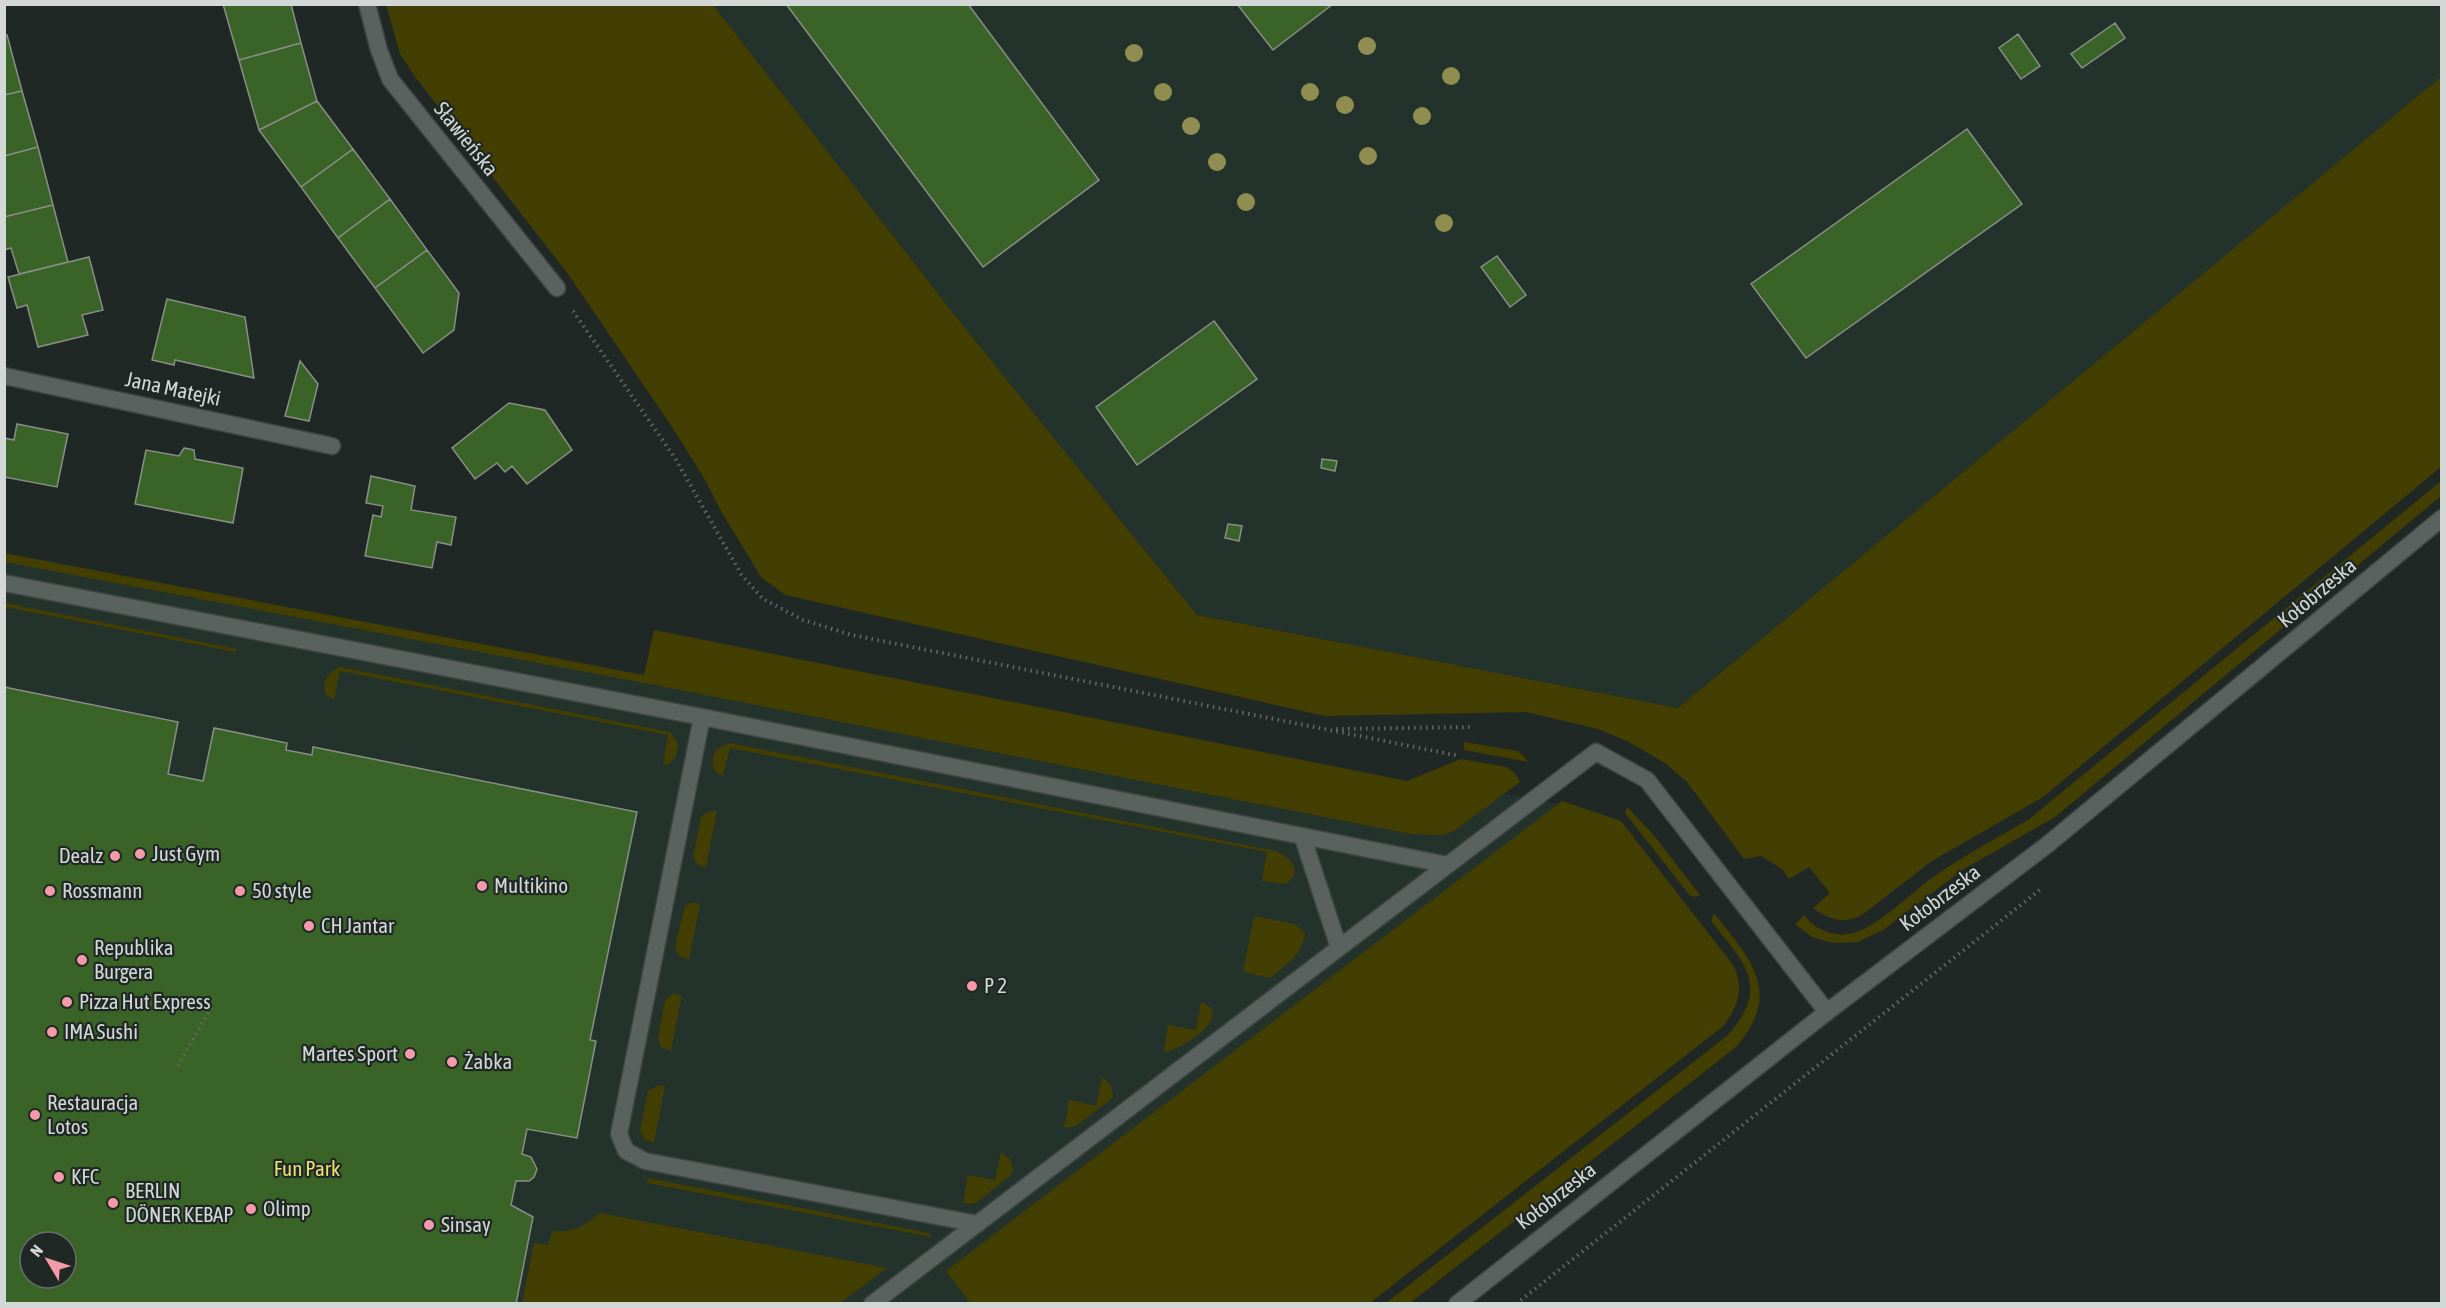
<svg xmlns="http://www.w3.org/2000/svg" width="2446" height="1308" viewBox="0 0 2446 1308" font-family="'Asap Condensed',sans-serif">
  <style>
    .built { fill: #24322c; fill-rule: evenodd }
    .green { fill: #433e01 }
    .building { fill: #3a6427; stroke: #898e87; stroke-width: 1.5; fill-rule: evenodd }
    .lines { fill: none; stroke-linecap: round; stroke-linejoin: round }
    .service-casing { stroke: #3e4442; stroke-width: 19 }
    .minor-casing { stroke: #3e4442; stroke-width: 19 }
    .path { stroke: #626966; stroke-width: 4; stroke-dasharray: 1.5 4.5; stroke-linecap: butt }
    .service { stroke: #59625e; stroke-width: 16 }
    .minor { stroke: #59625e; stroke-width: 16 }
    .tree { fill: #8f8e50 }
    .poi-dot { fill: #f39aab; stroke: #202825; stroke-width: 2 }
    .labels { text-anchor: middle; stroke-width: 4.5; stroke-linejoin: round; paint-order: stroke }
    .street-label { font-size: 21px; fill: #d3d8d6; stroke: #202825 }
    .poi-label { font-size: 21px; fill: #d3d8d6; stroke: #202825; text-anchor: start }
    .park-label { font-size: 21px; fill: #eae173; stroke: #202825 }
  </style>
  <rect width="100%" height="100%" fill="#202825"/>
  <path class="built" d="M2441,4L2442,77L1678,708L1197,615L965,328L713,5Z
    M4,553L1423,825L1472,787L1558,804L1619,829L1354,1303H5ZM30,1242H66V1278H30Z"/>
  <path class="green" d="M386,5H713L965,328L1197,615L1678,708L2441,77V467L2043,797L1932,861L1862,915C1845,924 1828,920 1813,908L1830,893L1809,867L1789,879L1782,869L1761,856L1744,859L1687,782L1665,763L1627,741L1598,729L1526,712L1325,716L785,595L761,577L721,511L704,478L672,427L568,274L416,78L400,54Z
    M2441,481V496L2055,817L1964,869L1883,930L1858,942L1834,943L1822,940L1812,937L1795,924L1804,915C1815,930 1835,938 1853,933C1877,927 1909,895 1929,880C1961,857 1995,839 2028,820Z
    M4,553L644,675L654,630L1407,781L1461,759L1506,767L1514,772L1520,782L1454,831L1443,835L1411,834L644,683L5,562Z
    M5,603L237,649L235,652L5,607Z
    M340,667L670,732L678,743L676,756L669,764L663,765L668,735L340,671L334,700L326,695C321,683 328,672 340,667Z
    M1464,742L1518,751L1529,762L1464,750Z
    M729,743L1276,851C1291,858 1304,872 1286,884L1262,881L1267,852L730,748L723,776C710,770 711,762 716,750Z
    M1562,801L1621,821L1733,965C1745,988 1738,1008 1722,1027L1370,1303H970L946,1271Z
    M1627,807L1652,833L1700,895L1697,897L1690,896L1625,813Z
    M712,811H717L706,868L697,864L693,857L701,818L704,814Z
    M694,902L700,904L689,960L679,956L675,948L684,909L686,905Z
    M1714,913C1750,959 1784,992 1736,1047L1410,1303H1386L1728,1035C1771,985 1744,963 1711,921Z
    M1254,916L1295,924L1305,933C1303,955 1286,965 1270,978L1243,972Z
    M672,994L682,995L671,1051L661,1047L658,1040L665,1000Z
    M1201,1002C1237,1015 1180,1051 1164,1052L1168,1025L1196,1030Z
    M1102,1077L1111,1085L1113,1096L1109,1101L1076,1126L1064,1128L1069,1100L1096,1106Z
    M659,1085L665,1086L654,1143L644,1139L640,1131L648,1091Z
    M1001,1152L1010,1159L1013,1170L1010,1176L977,1202L972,1204L963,1203L968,1175L995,1180Z
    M648,1178L929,1233L932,1237L647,1183Z
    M600,1213L887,1268L840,1303H522L534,1243L548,1245L552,1231C573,1233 585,1226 600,1213Z"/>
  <path class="building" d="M223,4H291L301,43L239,60Z
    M786,4H968L1099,180L983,267Z
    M1237,4H1333L1273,50Z
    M2115,23L2125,38L2082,68L2071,54Z
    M2018,34L2040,66L2021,79L1999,48Z
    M7,35L22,91L4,95V36Z
    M301,43L317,101L259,130L239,60Z
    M22,91L38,147L4,156V95Z
    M317,101L353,149L301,187L259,130Z
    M1967,129L2022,204L1806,358L1751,284Z
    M38,147L53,205L4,217V156Z
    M353,149L390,199L338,238L301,187Z
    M390,199L427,250L375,288L338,238Z
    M53,205L68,262L19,274L11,248L4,250V217Z
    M427,250L459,293L454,330L423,353L375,288Z
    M1497,256L1526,295L1510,307L1481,267Z
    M89,257L103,310L82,315L88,335L38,347L27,305L17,308L8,277Z
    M167,299L245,317L254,378L175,360L174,365L152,360Z
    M1214,321L1257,379L1137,465L1096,407Z
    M300,361L318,384L309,421L285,416Z
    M509,403L545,410L572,450L527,484L512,466L505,472L497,463L475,479L452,448Z
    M17,424L68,434L57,487L4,477V438L14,440Z
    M184,448L194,450L195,459L243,468L233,523L135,504L146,450L179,456Z
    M1322,459L1337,461L1335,471L1321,468Z
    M371,476L415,486L411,510L456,517L451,545L437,542L432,568L365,556L373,515L381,517L383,506L366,503Z
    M1228,524L1242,526L1239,541L1225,538Z
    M4,687L178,722L168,774L203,781L214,728L287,743L286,750L312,755L313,747L637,812L590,1040L596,1041L577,1138L527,1129L522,1154L531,1157L537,1169L534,1177L529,1181H516L511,1205L533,1217L516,1304H4ZM30,1242H66V1278H30Z"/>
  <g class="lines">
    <g class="service-casing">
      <path id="service" d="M4,583L702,717L1448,865
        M702,717L619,1134L626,1151L645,1161L978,1224
        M1303,838L1339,948
        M872,1304L1596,752L1647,780L1827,1012"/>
    </g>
    <g class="minor-casing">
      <path id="minor" d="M367,4L379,50L390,79L557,288
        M4,376L332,446
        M1457,1304L1827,1012L2047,845L2442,518"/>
    </g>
    <path class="path" d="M573,311L675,458L741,574L763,599L803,620L852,635L1460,756
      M1336,729L1473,727
      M178,1066L212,1006
      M1516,1304L2041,889"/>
    <use href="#service" class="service"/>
    <use href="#minor" class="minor"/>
  </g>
  <g class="tree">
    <circle cx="1367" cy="46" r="9"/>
    <circle cx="1134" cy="53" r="9"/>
    <circle cx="1451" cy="76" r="9"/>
    <circle cx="1163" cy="92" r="9"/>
    <circle cx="1310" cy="92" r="9"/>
    <circle cx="1345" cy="105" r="9"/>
    <circle cx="1422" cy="116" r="9"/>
    <circle cx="1191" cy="126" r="9"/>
    <circle cx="1368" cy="156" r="9"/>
    <circle cx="1217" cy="162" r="9"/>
    <circle cx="1246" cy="202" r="9"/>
    <circle cx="1444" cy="223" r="9"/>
  </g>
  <g class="poi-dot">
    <circle cx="140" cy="854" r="6"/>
    <circle cx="115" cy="856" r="6"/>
    <circle cx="482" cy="886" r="6"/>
    <circle cx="50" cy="891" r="6"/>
    <circle cx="240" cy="891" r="6"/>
    <circle cx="309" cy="926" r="6"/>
    <circle cx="82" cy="960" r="6"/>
    <circle cx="972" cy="986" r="6"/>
    <circle cx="67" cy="1002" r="6"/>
    <circle cx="52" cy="1032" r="6"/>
    <circle cx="410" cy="1054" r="6"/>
    <circle cx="452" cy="1062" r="6"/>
    <circle cx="35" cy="1115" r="6"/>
    <circle cx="59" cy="1177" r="6"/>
    <circle cx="113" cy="1203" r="6"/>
    <circle cx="251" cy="1209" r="6"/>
    <circle cx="429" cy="1225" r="6"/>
  </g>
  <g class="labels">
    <g class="street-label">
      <text transform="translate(466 139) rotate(51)" y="7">Sławieńska</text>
      <text transform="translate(173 389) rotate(12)" y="7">Jana Matejki</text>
      <text transform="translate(2317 593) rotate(-40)" y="7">Kołobrzeska</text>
      <text transform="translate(1940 898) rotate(-37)" y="7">Kołobrzeska</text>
      <text transform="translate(1556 1196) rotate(-38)" y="7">Kołobrzeska</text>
    </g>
    <g class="poi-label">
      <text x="152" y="861">Just Gym</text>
      <text x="103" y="863" text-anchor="end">Dealz</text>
      <text x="494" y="893">Multikino</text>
      <text x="62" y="898">Rossmann</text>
      <text x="252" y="898">50 style</text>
      <text x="321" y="933">CH Jantar</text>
      <text x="94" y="955">Republika<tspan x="94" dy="24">Burgera</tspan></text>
      <text x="984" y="993">P 2</text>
      <text x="79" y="1009">Pizza Hut Express</text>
      <text x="64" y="1039">IMA Sushi</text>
      <text x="398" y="1061" text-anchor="end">Martes Sport</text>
      <text x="464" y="1069">Żabka</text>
      <text x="47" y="1110">Restauracja<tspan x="47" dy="24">Lotos</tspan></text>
      <text x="71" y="1184">KFC</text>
      <text x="125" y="1198">BERLIN<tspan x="125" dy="24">DÖNER KEBAP</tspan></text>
      <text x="263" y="1216">Olimp</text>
      <text x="441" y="1232">Sinsay</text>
    </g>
    <g class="park-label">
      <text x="307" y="1176">Fun Park</text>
    </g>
  </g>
  <rect width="2446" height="1308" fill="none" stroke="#d3d8d6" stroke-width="12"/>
  <g transform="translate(48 1260) rotate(309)"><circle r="28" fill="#202825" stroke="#686e6c" stroke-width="1.5"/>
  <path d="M0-4.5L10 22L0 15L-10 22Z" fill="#f39aab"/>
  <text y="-9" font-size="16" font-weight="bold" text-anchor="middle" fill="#d3d8d6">N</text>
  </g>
</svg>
